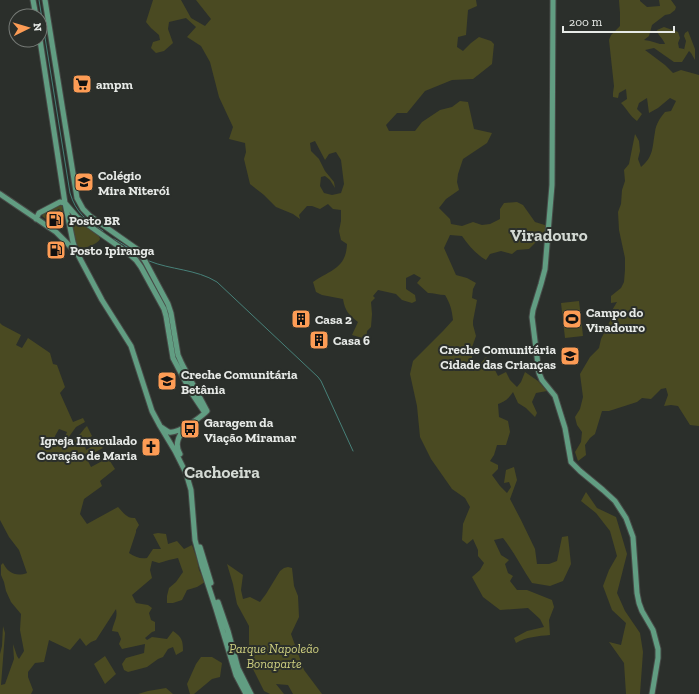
<svg xmlns="http://www.w3.org/2000/svg" width="699" height="694" viewBox="0 0 699 694" font-family="'Zilla Slab',serif">
  <style>
    .green { fill: #4a4a22; fill-rule: evenodd }
    .lines { fill: none; stroke-linecap: round; stroke-linejoin: round }
    .stream { stroke: #478179; stroke-width: 1 }
    .major-casing { stroke: #474a47; stroke-width: 7 }
    .major { stroke: #619d82; stroke-width: 5 }
    .labels { text-anchor: middle; stroke-width: 4; stroke-linejoin: round; paint-order: stroke }
    .poi-label { font-size: 13px; font-weight: bold; fill: #e7eae7; stroke: #2b2f2b; text-anchor: start }
    .park-label { font-size: 13px; font-style: italic; fill: #cdce7f; stroke: #2b2f2b }
    .district-label { font-size: 17px; font-weight: bold; fill: #d3d9d3; stroke: #2b2f2b }
  </style>
  <rect width="100%" height="100%" fill="#2b2f2b"/>
  <path class="green" d="M153,0H181L191,18L205,26L211,19L196,0H476L477,6L468,10L466,35L458,37L457,47L463,51L471,43L479,37L491,41L494,44L492,64L473,79L452,80L425,91L407,113H397L386,125L389,131H415L422,122L440,110L452,107L460,101L468,102L474,129L492,133L487,143L463,159L458,174L457,182L459,190L446,199L439,208L450,219L451,224L462,226L473,222L482,225L490,224L500,219V209L504,203L517,202L523,205L535,222L548,226L547,239L537,241L529,249L517,250L512,254L501,251L490,254L486,260C476,254 469,246 462,236L450,235L444,248L456,275L467,278L476,283L473,289L472,298L477,300L473,321V325L476,336L472,347V361L481,363L486,357L493,366L498,376L506,372L510,380L517,387L521,382L525,372L538,381L547,391L536,393L532,402L537,413L535,417L526,408L518,403L513,392C508,399 506,401 498,404L499,417L508,421L510,432L506,445H497L494,455L490,461L498,465V469L492,475L500,486L507,493L511,487L509,482L504,483L506,470L514,467L517,480L510,499L521,520L535,549L537,564H549L557,561L562,537L568,536L571,564L563,581L550,586L532,583C522,568 514,552 503,538L494,540L501,555L509,560L505,564L508,573L513,576L510,581L517,590H527L552,600L554,607L549,620L550,635C538,636 526,637 516,643L514,638L527,631L544,627L540,619L528,608L500,610L483,597L472,577L480,570L484,563L478,556V550L473,539L467,544L462,540L463,524L470,507L465,498L452,489L431,459L420,437L417,406L410,374L413,361L443,331L453,320C452,310 450,303 445,295C439,295 434,293 428,293L417,283L421,278L414,274L406,278V289L415,295L416,301L412,303L402,300L396,294L378,290L373,296L375,298L371,302L372,314L371,327L367,331L366,339L352,335L358,322C349,315 345,311 343,299L322,295L316,292L313,282C330,270 346,269 347,244L341,240L339,231L341,221V210L333,209L328,204L320,209L312,206H307L299,215L300,219L293,214L276,207L264,195L250,184L244,159L246,152L245,143L229,139L233,127L219,97L210,62L201,46L187,37L196,27L186,18L169,22L168,29L173,43L164,51L156,53L151,48L153,42L160,40L159,35L151,28L146,22ZM315,141L325,160L329,154L336,152L341,160L344,184L341,193L332,195L324,193L320,186L321,177L325,176L330,180L335,188L334,182L325,171L319,159L311,151L310,143Z
    M619,0H640V1L647,7L660,6L659,0H671L676,7L675,10L670,14L665,15L652,25L649,36L644,40L650,41L660,44H665C663,38 658,36 657,30L664,27L678,32L680,38L678,43L679,48L684,49V50L686,41L684,36L685,33L688,31L695,49V60L691,53L689,51L682,62H674L654,48L645,50L665,65L673,73L681,70L699,75V426L690,425L678,406L671,405L664,406L668,395L666,388L661,389L651,399L642,398L637,402L609,411H602L595,434L590,438L585,445L586,455L578,461L575,452L581,442L582,432L577,425L575,417L580,409L583,397L580,374L590,357L599,348L601,339L610,321L611,312L617,302L611,303V296L621,288L624,282L625,270V258L619,230L618,212L621,204L622,190L625,181L624,170L629,164L635,134L639,141L640,151L638,159L641,167C654,156 652,148 655,132C656,124 660,118 665,112L671,111L676,101L670,98L658,108L649,113L647,98L639,103L637,109L642,114L637,121C630,116 627,109 621,103L627,99L626,89L619,93L618,98L613,97V93L614,86L609,40L611,35L620,26V13Z
    M59,205L62,206L63,212L62,213L59,209L46,216L49,219L48,221L42,216L43,214Z
    M74,218H75L99,236C99,237 100,238 100,239C98,244 81,251 77,246C72,241 72,228 70,221Z
    M579,301L583,336L565,338L561,303Z
    M0,323L2,325L21,335L16,345L22,348L28,338L50,353L53,364L57,365L65,387L60,393L73,422L83,418L85,422L76,427L68,438L64,440L67,432L59,429L55,436L54,442L61,446C67,443 73,441 78,436C82,433 83,429 87,426L92,436L84,442L86,450L98,443L103,448L86,457L91,467L108,458L115,469L100,481L102,486L84,499L80,514L87,524L118,507C123,512 127,519 135,518L139,525L136,530V532L129,553C135,557 140,559 147,558L153,549H161L153,534L158,533L166,534L168,544L177,541L184,549L192,545L197,559L199,570L205,582L197,587L187,590L182,600L173,603H167V596L169,588L176,582L183,572L178,558L169,560L159,563L152,561L150,570L152,578L132,595L136,603L148,605L152,608L149,613L151,620L155,622V631L152,632L145,638L147,640L152,637L167,639L173,631C182,637 183,641 183,651L176,655L173,647L168,649L163,657L158,659L147,667L128,672L124,670L122,664L126,658L144,653L145,644L122,649L119,644L121,639L118,632L112,631C114,621 118,618 116,609L96,640L91,642L86,646L80,638L70,650L49,640L44,662L35,663L28,672V677L33,690L31,694H0V654L2,646L3,626L5,633L1,685L5,684L14,659L13,644L17,656L19,659L24,651L20,630L21,614L11,602L6,591L4,582L1,575V565L3,563C8,573 16,577 27,573L19,550L9,537L0,520Z
    M586,492L597,508L616,517L627,554L617,593L625,611L640,633L643,652L640,694H626L624,663L609,642L621,645L626,623L612,610L603,586L609,570L617,556L610,531L596,513L581,501Z
    M227,564L243,575L241,590L243,599L250,597L260,602L266,594L280,571L284,568L288,567L292,568L294,586L298,596L299,617L291,634L304,670L322,694H293L288,685L276,684L284,694H270L264,691L249,661V626L237,604L233,584Z
    M105,656L116,674L105,684L94,664Z
    M201,657H212L222,663L220,677L212,679L194,694H190L187,684L196,664Z
    M166,688L173,694H138L148,691Z"/>
  <g class="lines">
    <path class="stream" d="M39,0L70,193C76,213 86,220 103,231
      M114,239L134,251
      M125,246L128,250
      M149,261C171,270 196,269 217,282L318,377L321,381L353,451
      M170,323L172,336"/>
    <g class="major-casing">
      <path id="major" d="M33,0L36,16
        M45,0L77,198L83,209L90,216L137,249L145,261L168,304L171,313L178,355L182,364L207,411C201,417 178,434 169,432C166,431 163,428 161,427
        M553,0L552,185L545,269L541,284L533,310L532,317L539,373L542,380L555,396L565,428L571,462L580,471L603,490L615,501L626,518L633,537L637,593L639,603L642,611L653,630L658,649V658L652,694
        M40,40L65,203L73,242L76,251L102,300L131,346L152,411L160,426L175,451L186,473L191,490L195,540L202,566L216,609L236,675L246,694
        M0,194L56,232L67,243L75,252
        M65,203L77,217L128,253L136,260L141,267L164,309L166,316L173,358L191,392L205,413
        M36,219L39,213L60,202L65,203
        M180,454C174,444 179,436 185,427
        M200,547L211,583
        M218,602L228,631L238,668L251,694"/>
    </g>
    <use href="#major" class="major"/>
  </g>
  <defs>
    <g id="supermarket-square" transform="scale(1)"><rect x="-9" y="-9" width="18" height="18" rx="4" fill="#fd9c55" stroke="#2b2f2b"/><path d="M-6-5.5h2.5l.6 2H6L4.5 2H-2.5L-4.4-4H-6ZM-1.5 3.2a1.3 1.3 0 1 0 .1 0ZM3 3.2a1.3 1.3 0 1 0 .1 0Z" fill="#111"/></g>
    <g id="school-square" transform="scale(1)"><rect x="-9" y="-9" width="18" height="18" rx="4" fill="#fd9c55" stroke="#2b2f2b"/><path d="M0-5L7-2L0 1L-7-2ZM-4 1L0 2.5L4 1V4Q0 6-4 4Z" fill="#111"/></g>
    <g id="fuel-square" transform="scale(1)"><rect x="-9" y="-9" width="18" height="18" rx="4" fill="#fd9c55" stroke="#2b2f2b"/><path d="M-5.5-6h7V0h2V4h1.3V-2.5L3-4.5l.8-.8L6-3V5H2.5V1h-1V6h-7ZM-4.2-4.7v3.2H.2V-4.7Z" fill="#111"/></g>
    <g id="building-square" transform="scale(1)"><rect x="-9" y="-9" width="18" height="18" rx="4" fill="#fd9c55" stroke="#2b2f2b"/><path d="M-4-6H4V6H1V3H-1V6H-4ZM-2.5-4.3h1.7v1.8h-1.7ZM.8-4.3h1.7v1.8H.8ZM-2.5-1h1.7V.8h-1.7ZM.8-1h1.7V.8H.8Z" fill="#111"/></g>
    <g id="stadium-square" transform="scale(1)"><rect x="-9" y="-9" width="18" height="18" rx="4" fill="#fd9c55" stroke="#2b2f2b"/><path d="M0-5a6.5 5 0 1 0 0 10a6.5 5 0 1 0 0-10ZM-3.5-1.8h7v3.6h-7Z" fill="#111"/></g>
    <g id="bus-square" transform="scale(1)"><rect x="-9" y="-9" width="18" height="18" rx="4" fill="#fd9c55" stroke="#2b2f2b"/><path d="M-5-6H5V4H4V6H2V4H-2V6H-4V4H-5ZM-3.5-4V0h7V-4ZM-3.5 1.2v1.5H-2V1.2ZM2 1.2v1.5H3.5V1.2Z" fill="#111"/></g>
    <g id="church-square" transform="scale(1)"><rect x="-9" y="-9" width="18" height="18" rx="4" fill="#fd9c55" stroke="#2b2f2b"/><path d="M-1.2-6h2.4v3.5h3.3v2.4h-3.3V6h-2.4V-.1h-3.3v-2.4h3.3Z" fill="#111"/></g>
  </defs>
  <g fill-rule="evenodd">
    <use href="#supermarket-square" x="82" y="84"/>
    <use href="#school-square" x="84" y="182"/>
    <use href="#fuel-square" x="55" y="220"/>
    <use href="#fuel-square" x="56" y="250"/>
    <use href="#building-square" x="301" y="319"/>
    <use href="#stadium-square" x="572" y="319"/>
    <use href="#building-square" x="319" y="340"/>
    <use href="#school-square" x="570" y="356"/>
    <use href="#school-square" x="167" y="381"/>
    <use href="#bus-square" x="190" y="429"/>
    <use href="#church-square" x="151" y="447"/>
  </g>
  <g class="labels">
    <g class="poi-label">
      <text x="96" y="89">ampm</text>
      <text x="98" y="180">Colégio<tspan x="98" dy="15">Mira Niterói</tspan></text>
      <text x="69" y="225">Posto BR</text>
      <text x="70" y="255">Posto Ipiranga</text>
      <text x="586" y="317">Campo do<tspan x="586" dy="15">Viradouro</tspan></text>
      <text x="315" y="324">Casa 2</text>
      <text x="333" y="345">Casa 6</text>
      <text x="556" y="354" text-anchor="end">Creche Comunitária<tspan x="556" dy="15">Cidade das Crianças</tspan></text>
      <text x="181" y="379">Creche Comunitária<tspan x="181" dy="15">Betânia</tspan></text>
      <text x="204" y="427">Garagem da<tspan x="204" dy="15">Viação Miramar</tspan></text>
      <text x="137" y="445" text-anchor="end">Igreja Imaculado<tspan x="137" dy="15">Coração de Maria</tspan></text>
    </g>
    <g class="park-label">
      <text x="274" y="653">Parque Napoleão<tspan x="274" dy="15">Bonaparte</tspan></text>
    </g>
    <g class="district-label">
      <text x="549" y="241">Viradouro</text>
      <text x="222" y="478">Cachoeira</text>
    </g>
  </g>
  <g transform="translate(28 28) rotate(85)"><circle r="19" fill="#2b2f2b" stroke="#767a76"/>
  <path d="M0-3L7 15L0 10L-7 15Z" fill="#fd9c55"/>
  <text y="-6" font-size="11" font-weight="bold" text-anchor="middle" fill="#e7eae7">N</text>
  </g>
  <path d="M563 26v6h111v-6" fill="none" stroke="#e7eae7" stroke-width="2"/>
  <text x="569" y="26" font-size="12" fill="#e7eae7" stroke="#2b2f2b" stroke-width="3" paint-order="stroke">200 m</text>
</svg>
